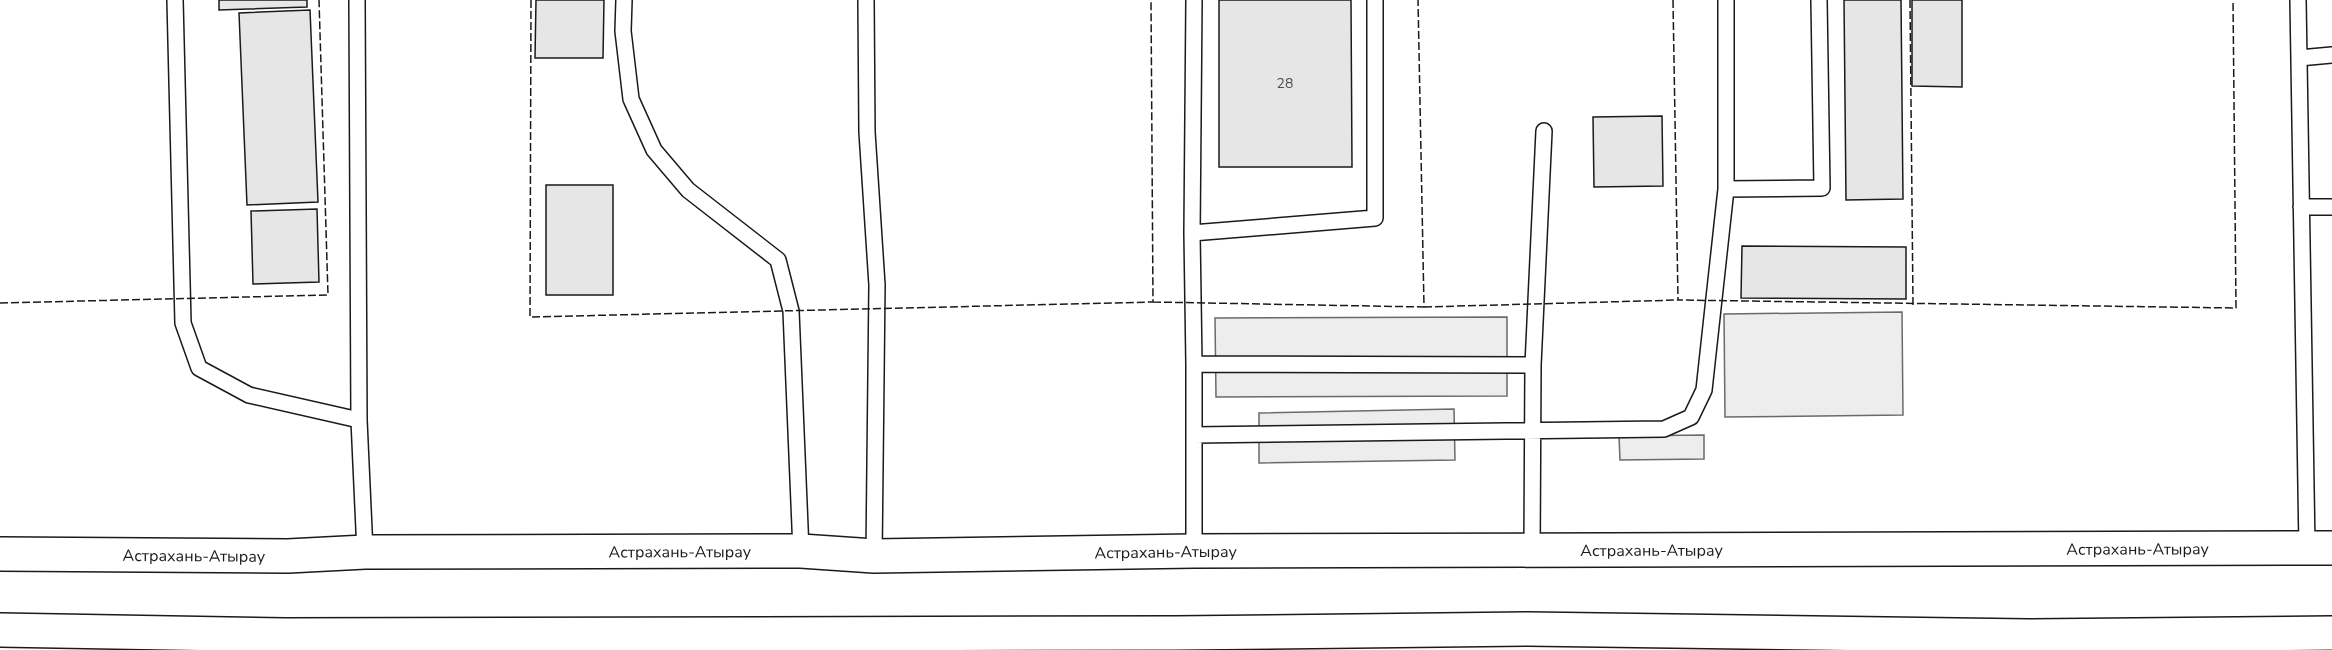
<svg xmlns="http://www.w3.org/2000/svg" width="2332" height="650" viewBox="0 0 2332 650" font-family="'Nunito Sans',sans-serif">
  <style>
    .built { fill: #ededed; stroke: #6a6a6a; stroke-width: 1.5 }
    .building { fill: #e6e6e6; stroke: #1a1a1a; stroke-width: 1.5 }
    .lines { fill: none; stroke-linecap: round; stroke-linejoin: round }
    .service-casing { stroke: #1a1a1a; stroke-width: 18 }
    .trunk-casing { stroke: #1a1a1a; stroke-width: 36 }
    .service { stroke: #fff; stroke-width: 15 }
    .trunk { stroke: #fff; stroke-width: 33 }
    .fence { stroke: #1a1a1a; stroke-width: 1.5; stroke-dasharray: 8 3; stroke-linecap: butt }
    .labels { text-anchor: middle; stroke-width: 4.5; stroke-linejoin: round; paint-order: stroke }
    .number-label { font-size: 14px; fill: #4d4d4d }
    .street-label { font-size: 16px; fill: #1a1a1a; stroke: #fff }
  </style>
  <rect width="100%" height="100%" fill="#fff"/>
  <path class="built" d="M1902,312L1903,415L1725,417L1724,314Z
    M1507,317V396L1216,397L1215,318Z
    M1454,409L1455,460L1259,463V413Z
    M1704,435V459L1620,460L1619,436Z"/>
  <path class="building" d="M219,0H307V7L219,10Z
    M536,0H604L603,58H535Z
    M1219,0H1351L1352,167H1219Z
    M1844,0H1901L1903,199L1846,200Z
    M1912,0H1962V87L1912,86Z
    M310,10L318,202L247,205L239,13Z
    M1662,116L1663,186L1594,187L1593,117Z
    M546,185H613V295H546Z
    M317,209L319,282L253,284L251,211Z
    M1742,246L1906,247V299L1741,298Z"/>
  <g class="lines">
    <g class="service-casing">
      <path id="service" d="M175,0L183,323L199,368L249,395L359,420
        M357,0L359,420L365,552
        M624,0L623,31L631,99L654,150L688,190L778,260L791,311L801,551
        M866,0L867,132L877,285L874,556
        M2298,0L2307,548
        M2299,58L2332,55
        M1726,189L1822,188L1819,0
        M2301,207H2332
        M1192,233L1375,218V0
        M1194,364L1192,233L1194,0
        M1533,365L1544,131
        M1194,435L1664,429L1691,417L1704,390L1726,189V0
        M1194,551V364L1533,365L1532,550"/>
    </g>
    <g class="trunk-casing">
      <g id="trunk">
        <path id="s1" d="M0,554L288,556L365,552L801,551L874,556L1194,551L2332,548"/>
        <path d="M0,630L285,635L1176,633L1528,629L2028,636L2332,633"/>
      </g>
    </g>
    <use href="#service" class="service"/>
    <use href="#trunk" class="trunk"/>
    <path class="fence" d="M531,0L530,317L1153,302L1151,0
      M1673,0L1678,300L2236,308L2233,0
      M1910,0L1913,305
      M1153,302L1424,307L1418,0
      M0,303L328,295L319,0
      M1424,307L1678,300"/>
  </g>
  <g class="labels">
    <g class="number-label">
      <text x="1285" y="88">28</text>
    </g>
    <g class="street-label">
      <text dy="6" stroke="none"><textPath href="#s1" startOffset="2138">Астрахань-Атырау</textPath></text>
      <text dy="6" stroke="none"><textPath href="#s1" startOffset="1652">Астрахань-Атырау</textPath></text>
      <text dy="6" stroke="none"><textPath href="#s1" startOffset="1166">Астрахань-Атырау</textPath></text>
      <text dy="6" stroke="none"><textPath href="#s1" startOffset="680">Астрахань-Атырау</textPath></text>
      <text dy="6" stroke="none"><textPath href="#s1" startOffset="194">Астрахань-Атырау</textPath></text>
    </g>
  </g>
</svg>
